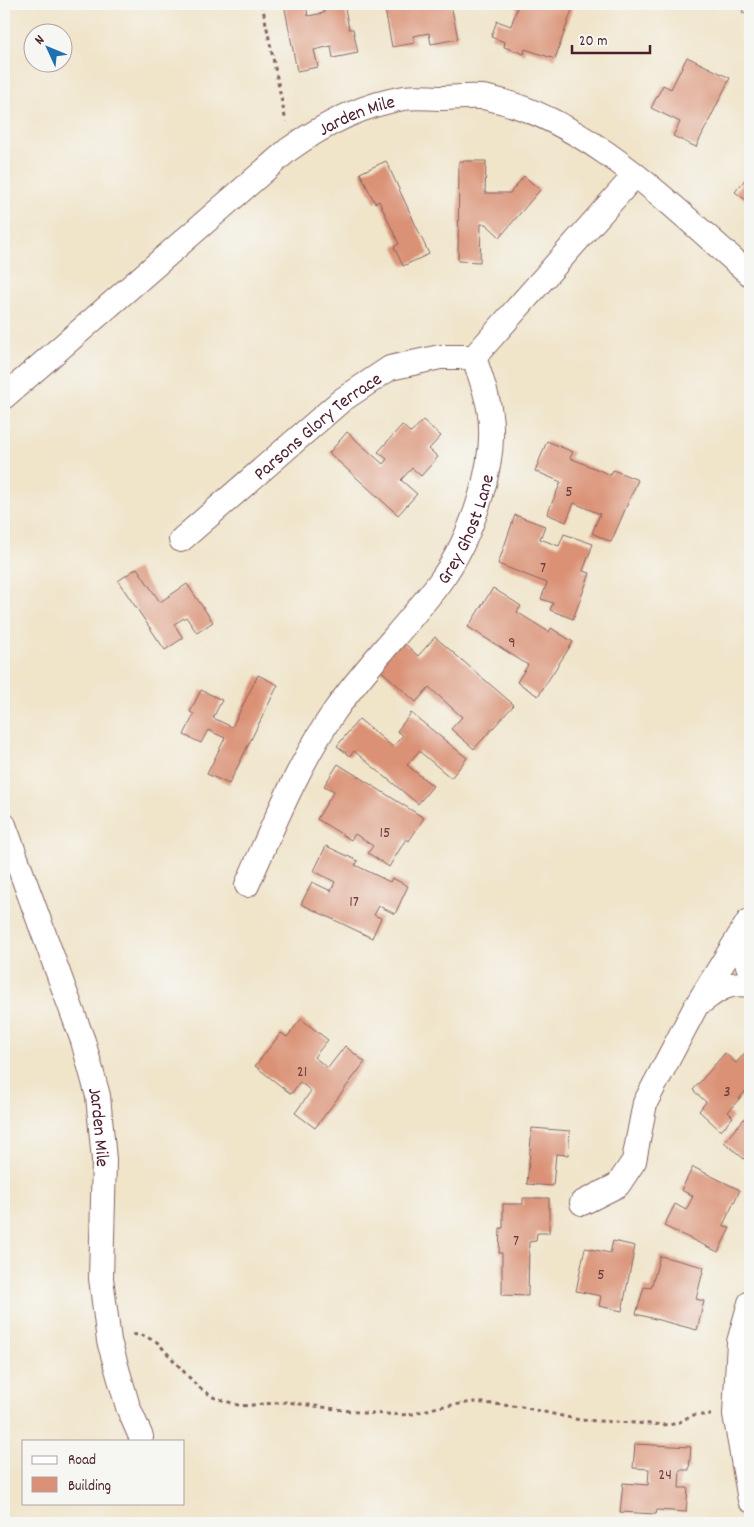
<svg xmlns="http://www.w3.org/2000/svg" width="754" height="1527" viewBox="0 0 754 1527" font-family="Dekko,sans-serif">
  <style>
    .building { fill: #da9175 }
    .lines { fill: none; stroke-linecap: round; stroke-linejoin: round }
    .minor-casing { stroke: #846462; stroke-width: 26 }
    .path { stroke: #846462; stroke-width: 3; stroke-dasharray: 4 4; stroke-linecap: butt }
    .minor { stroke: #fff; stroke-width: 24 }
    .labels { text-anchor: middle; stroke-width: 4.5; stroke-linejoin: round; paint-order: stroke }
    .number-label { font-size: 16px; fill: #6e3c3e }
    .street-label { font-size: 19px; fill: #4a1f2b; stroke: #f6f6f2 }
  </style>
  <rect width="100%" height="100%" fill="#f6f6f2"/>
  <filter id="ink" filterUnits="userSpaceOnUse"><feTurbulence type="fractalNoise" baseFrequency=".02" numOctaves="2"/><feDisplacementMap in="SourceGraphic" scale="10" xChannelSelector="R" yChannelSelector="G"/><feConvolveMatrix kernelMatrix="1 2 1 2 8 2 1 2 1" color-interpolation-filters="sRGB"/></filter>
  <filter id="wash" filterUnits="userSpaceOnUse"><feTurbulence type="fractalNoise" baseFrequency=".0096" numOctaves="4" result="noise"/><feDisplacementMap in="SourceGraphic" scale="20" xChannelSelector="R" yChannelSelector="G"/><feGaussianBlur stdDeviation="1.12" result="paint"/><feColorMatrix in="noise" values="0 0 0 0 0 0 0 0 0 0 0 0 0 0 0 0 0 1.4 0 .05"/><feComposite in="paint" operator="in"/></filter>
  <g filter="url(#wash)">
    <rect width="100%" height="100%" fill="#f0e4c9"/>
    <g id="blocks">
      <path class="building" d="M284,4H306L308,16L324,13L323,4H348L349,7L345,8L349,29H353L358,53L333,58L331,46L314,50L318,67L297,71Z
        M384,4H451L458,39L431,44L429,33L413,36L415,43L392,47Z
        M505,4H574L555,59L525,49L524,54L504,47L505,42L491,37L497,21L511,26L517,8Z
        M746,4H750V16L742,12Z
        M687,57L730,78L696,147L673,136L680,122L651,108L663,85L671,89Z
        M386,161L429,254L403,266L394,247L399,244L379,201L375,203L360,173Z
        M459,161H486L485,193H510L524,176L540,190L500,237L486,224H481L480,262L458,261Z
        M750,173V203L735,192Z
        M423,420L441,436L429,449L438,457L421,476L412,468L401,480L417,494L398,515L329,453L347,432L383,464L387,459L378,452L402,425L411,433Z
        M547,441L573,452L570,458L611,475L613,470L638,480L611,542L592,533L600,514L574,503L566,522L547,514L561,482L535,471Z
        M515,515L545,526L540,539L559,546L564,534L593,544L583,571L590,573L573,619L550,610L553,603L541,599L547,583L498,564Z
        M137,568L160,602L187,584L213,622L197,633L186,617L174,624L183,638L165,650L118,581Z
        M493,588L521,606L517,612L549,632L551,628L573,642L538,696L517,682L528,665L468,627Z
        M435,637L514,705L474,749L451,729L462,717L429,687L416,702L377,667L401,640L418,656Z
        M258,675L278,685L229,784L207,774L225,738L208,730L201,743L184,735L194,714L190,712L201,690L222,700L213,718L232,727Z
        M411,713L467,758L451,778L419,751L407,765L433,786L418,804L354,751L350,756L337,746L359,719L393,747L403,735L397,731Z
        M338,764L424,818L409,841L406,839L389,867L368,853L373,846L355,834L351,840L317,819L334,791L324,786Z
        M326,846L358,861L355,865L390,882L392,878L408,886L395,914L379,906L374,915L381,918L372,938L301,904L312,882L331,891L335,882L314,871Z
        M301,1019L328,1040L314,1057L328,1068L345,1046L365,1062L315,1128L295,1113L311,1091L300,1082L291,1094L255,1066L281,1033L287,1037Z
        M746,1052L750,1056V1086L728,1112L733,1117L721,1131L699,1111L706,1102L693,1090L725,1053L736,1063Z
        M750,1112V1164L724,1142Z
        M532,1128L570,1131L568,1155L556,1154L553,1186L527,1184Z
        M693,1167L740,1190L723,1225L730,1228L718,1252L664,1226L675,1204L686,1210L693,1196L681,1190Z
        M523,1198H549V1233H537L536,1241L529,1242L528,1296L502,1295V1253H499L500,1228H503V1204H523Z
        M613,1241L635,1246L622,1311L599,1306L601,1296L576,1291L585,1248L610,1253Z
        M660,1256L704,1267L696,1299L704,1301L697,1330L636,1314L644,1287L651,1288Z
        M635,1444L691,1447L689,1470H680L679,1488H688L686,1512L657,1510L656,1514L620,1512L623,1483L648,1485L649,1469L633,1468Z"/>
    </g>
  </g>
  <g filter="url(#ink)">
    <use href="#blocks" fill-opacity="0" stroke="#846462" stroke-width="1"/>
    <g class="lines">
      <g class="minor-casing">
        <g id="minor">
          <path id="s1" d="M4,397L288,150C323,125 361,105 404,98C417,96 430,98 442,98C457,98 474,95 488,98C589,119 674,209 750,274"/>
          <path id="s2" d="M181,540L342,400L390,368L440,357H474"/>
          <path id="s3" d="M4,825L83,1041L98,1096L104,1160L101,1278L109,1341L128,1407L141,1437"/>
          <path id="s4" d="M247,885C273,826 298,765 334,712C366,666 406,627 439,583C471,540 499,461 489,408C486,391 479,373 474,357L635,175"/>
          <path d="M703,1001C719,988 729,982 750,985"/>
          <path d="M582,1203L618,1185L634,1161L645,1103L695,1008L748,922L744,954L750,971"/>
          <path d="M750,1303L739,1342L735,1414L750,1500"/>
        </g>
      </g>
      <path class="path" d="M262,4L286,122
        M133,1335L140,1334L157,1342L197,1386L213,1397L241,1406L287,1402L364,1413L409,1415L438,1407L474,1402L522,1407L580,1420L669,1425L678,1423L692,1415H711"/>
      <use href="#minor" class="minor"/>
    </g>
  </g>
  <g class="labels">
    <g class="number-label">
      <text x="569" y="496">5</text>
      <text x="543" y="572">7</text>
      <text x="512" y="647">9</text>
      <text x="385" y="837">15</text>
      <text x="354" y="906">17</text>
      <text x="302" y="1076">21</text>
      <text x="727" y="1096">3</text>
      <text x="516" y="1245">7</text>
      <text x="601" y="1279">5</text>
      <text x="665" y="1479">24</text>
    </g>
    <g class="street-label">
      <text dy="7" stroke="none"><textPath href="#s1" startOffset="454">Jarden Mile</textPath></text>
      <text dy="7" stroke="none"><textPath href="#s2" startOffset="178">Parsons Glory Terrace</textPath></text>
      <text dy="7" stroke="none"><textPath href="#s4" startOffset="421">Grey Ghost Lane</textPath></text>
      <text dy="7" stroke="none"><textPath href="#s3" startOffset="318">Jarden Mile</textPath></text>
    </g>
  </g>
  <rect width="754" height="1527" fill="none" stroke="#f6f6f2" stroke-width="20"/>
  <rect x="22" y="1440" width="162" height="65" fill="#f6f6f2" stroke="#b1a0a2"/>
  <rect x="32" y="1456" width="25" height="8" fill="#ffffff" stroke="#b1a0a2"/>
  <text x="68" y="1464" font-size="15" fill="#4a1f2b">Road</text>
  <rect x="32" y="1477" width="25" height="15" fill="#da9175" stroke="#b1a0a2"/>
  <text x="68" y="1490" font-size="15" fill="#4a1f2b">Building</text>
  <g transform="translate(48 48) rotate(314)"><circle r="24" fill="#f6f6f2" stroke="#b1a0a2"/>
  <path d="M0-4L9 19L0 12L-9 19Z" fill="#1f6fb2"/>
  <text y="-8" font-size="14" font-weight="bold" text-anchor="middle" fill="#4a1f2b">N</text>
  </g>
  <path d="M572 45v8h78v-8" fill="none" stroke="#4a1f2b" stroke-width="2.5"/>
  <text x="579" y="45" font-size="15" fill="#4a1f2b" stroke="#f6f6f2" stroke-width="4" paint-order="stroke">20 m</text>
</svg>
